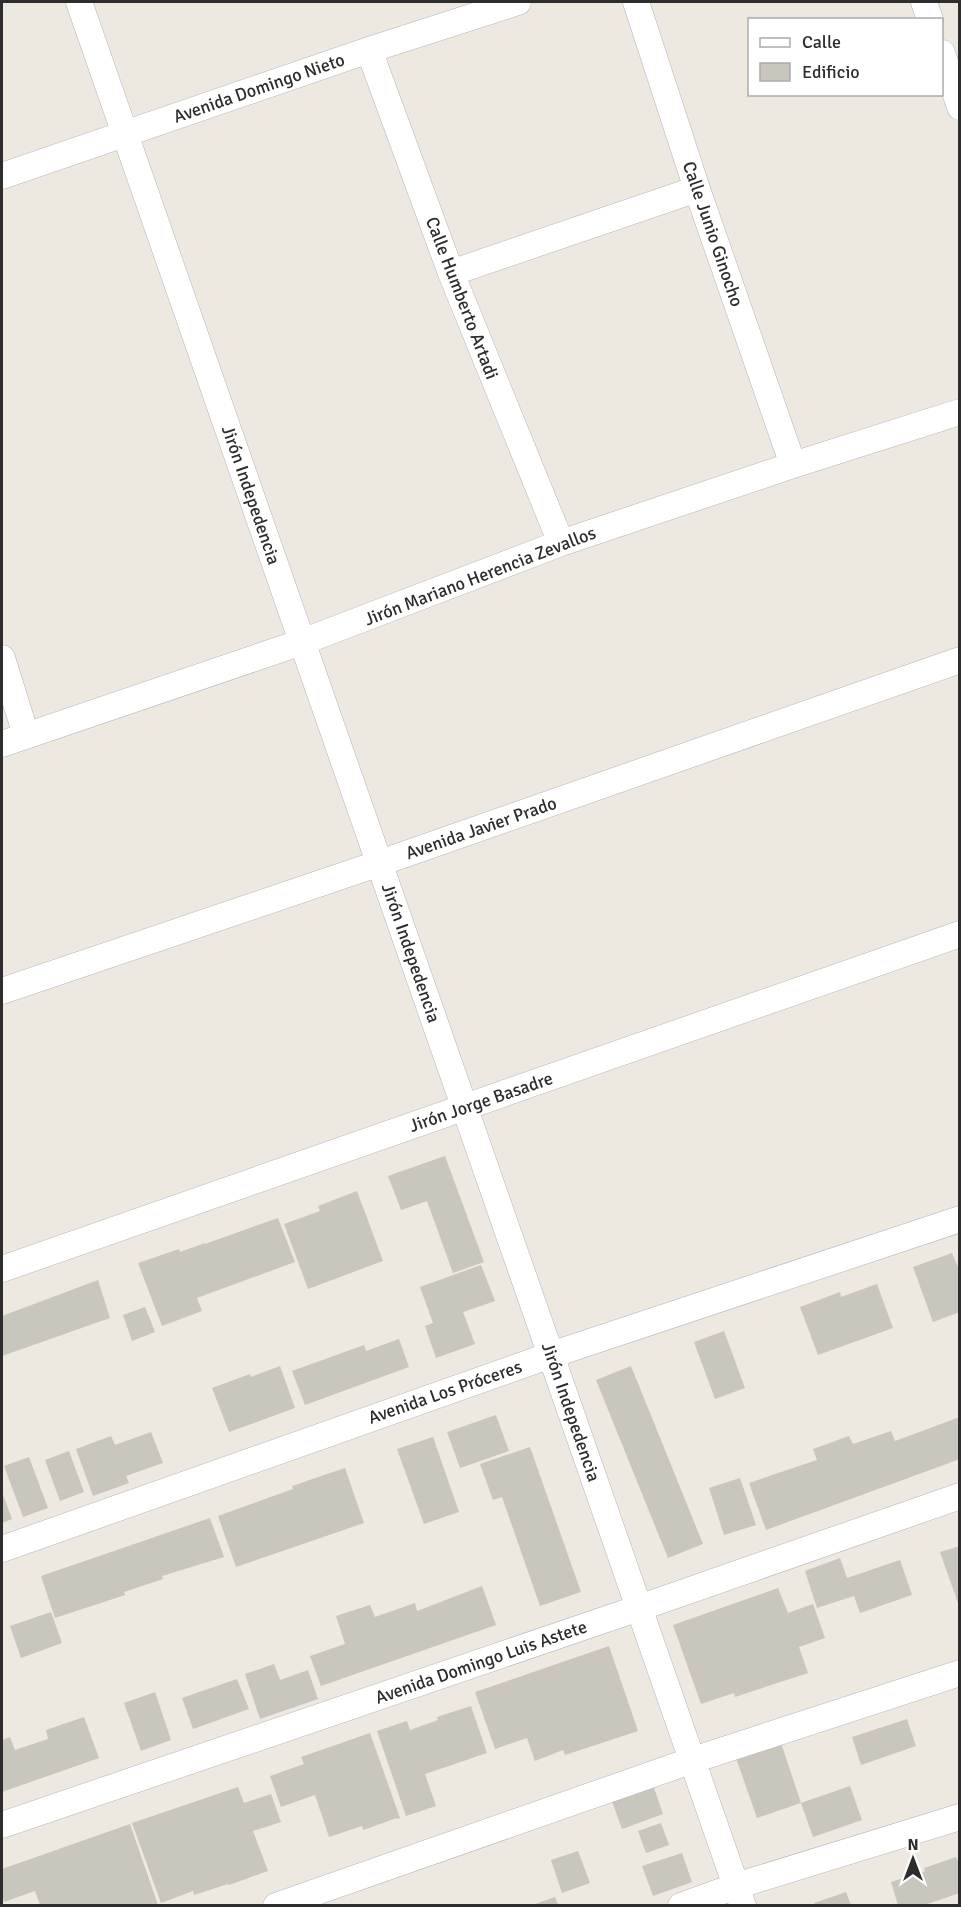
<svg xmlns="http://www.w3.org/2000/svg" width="961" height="1907" viewBox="0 0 961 1907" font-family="Signika,sans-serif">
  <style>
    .building { fill: #c9c6be }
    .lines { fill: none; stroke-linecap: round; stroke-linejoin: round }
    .street-casing { stroke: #b3b5bf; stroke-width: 27 }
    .street { stroke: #fff; stroke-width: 26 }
    .labels { text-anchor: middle; stroke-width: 5; stroke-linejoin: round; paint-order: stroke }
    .street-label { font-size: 18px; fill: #2d2d2d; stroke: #fff }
  </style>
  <rect width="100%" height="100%" fill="#ede8e0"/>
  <path class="building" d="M445,1156L484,1262L453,1273L427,1201L401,1210L388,1176Z
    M357,1191L383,1261L308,1289L284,1224L320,1211L318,1206Z
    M278,1218L295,1262L197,1298L202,1311L162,1326L138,1263L179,1249L180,1252L205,1243V1244Z
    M952,1253L960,1272V1312L933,1322L913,1267Z
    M481,1265L495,1301L463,1312L475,1344L436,1358L425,1326L433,1323L420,1287Z
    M98,1280L110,1318L2,1356V1316Z
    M877,1284L893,1328L818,1355L800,1307L840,1292L841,1297Z
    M145,1307L155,1332L132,1341L123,1315Z
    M724,1331L745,1388L715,1399L694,1342Z
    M399,1339L409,1367L305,1405L292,1371L364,1345L366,1351Z
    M280,1366L295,1408L229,1432L212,1388L250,1374L251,1377Z
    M631,1366L703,1544L668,1558L596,1380Z
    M496,1415L509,1451L460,1468L447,1432Z
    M960,1417V1459L766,1530L749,1483L817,1460L813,1449L849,1436L853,1444L891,1431L895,1441Z
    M151,1432L163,1463L126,1476L129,1483L93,1496L76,1449L111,1436L115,1445Z
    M433,1437L459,1512L424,1524L397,1449Z
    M530,1447L581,1592L540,1606L502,1497L493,1500L480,1464Z
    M69,1451L84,1492L60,1501L45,1460Z
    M29,1457L48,1508L23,1517L4,1466Z
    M345,1468L364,1523L236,1567L218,1516L293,1489L292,1486Z
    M740,1478L756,1525L724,1535L709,1488Z
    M2,1492L12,1519L2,1523Z
    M210,1518L224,1557L162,1576L163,1579L124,1592L125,1595L55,1618L41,1576Z
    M960,1546V1606H959L940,1552Z
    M840,1558L847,1578L900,1560L912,1595L860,1613L854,1596L817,1608L805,1571Z
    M482,1586L496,1625L321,1686L310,1656L345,1644L336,1616L370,1605L375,1617L415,1603L417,1611Z
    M778,1588L788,1613L813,1604L825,1638L799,1647L808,1673L735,1697L734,1693L701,1704L673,1625Z
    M51,1612L62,1643L21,1658L10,1626Z
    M609,1646L638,1731L565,1755L563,1750L535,1761L527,1738L495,1749L475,1692Z
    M274,1664L280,1680L308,1670L318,1699L260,1719L245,1674Z
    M237,1679L249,1709L193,1729L182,1698Z
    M155,1692L171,1740L141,1751L124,1703Z
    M471,1706L487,1753L425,1774L436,1806L406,1816L377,1731L407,1721L410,1730L438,1720L437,1717Z
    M84,1717L99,1758L2,1792V1740L10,1737L15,1750L48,1739L46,1730Z
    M907,1719L916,1746L861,1765L852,1737Z
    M370,1733L400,1818L397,1819V1818L363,1830L362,1826L329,1837L315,1795L281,1807L270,1776L304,1764L301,1757Z
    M781,1743L801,1803L850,1786L862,1820L813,1837L801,1803L757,1818L736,1758Z
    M652,1782L663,1814L622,1829L610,1796Z
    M238,1787L244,1803L271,1794L281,1822L253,1831L268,1871L229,1885L228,1884L194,1895L193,1891L161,1903L132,1823Z
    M661,1823L669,1845L646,1853L638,1831Z
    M130,1824L158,1905H40L35,1891L4,1902L2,1894V1869Z
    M578,1851L590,1883L562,1893L551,1860Z
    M682,1853L692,1882L653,1896L642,1866Z
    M956,1857L960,1866V1893L924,1905H898L891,1882L925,1871L924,1868Z
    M846,1892L851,1905H815L814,1903Z
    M555,1897L558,1905H532Z"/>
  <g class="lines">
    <g class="street-casing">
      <path id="street" d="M79,2L743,1906
        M636,2L697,189L793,465
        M924,2L930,20
        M369,50L451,273L561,543
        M942,53L960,107
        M2,176L369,50L518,2
        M451,273L697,189
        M2,658L26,735
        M2,744L302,642L561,543L793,465L960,412
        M2,991L380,863L960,660
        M2,1269L960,934
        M2,1549L551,1355L960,1219
        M2,1825L639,1608L960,1496
        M276,1906L693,1760L960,1673
        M681,1906L736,1886L960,1817"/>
    </g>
    <use href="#street" class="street"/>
  </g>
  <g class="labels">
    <g class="street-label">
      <text transform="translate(259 88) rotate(-19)" y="6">Avenida Domingo Nieto</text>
      <text transform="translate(713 234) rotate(71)" y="6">Calle Junio Ginocho</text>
      <text transform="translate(462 298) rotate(69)" y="6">Calle Humberto Artadi</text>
      <text transform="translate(251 495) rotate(71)" y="6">Jirón Indepedencia</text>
      <text transform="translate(480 576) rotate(-21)" y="6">Jirón Mariano Herencia Zevallos</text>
      <text transform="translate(481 828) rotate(-19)" y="6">Avenida Javier Prado</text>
      <text transform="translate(411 953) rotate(71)" y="6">Jirón Indepedencia</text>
      <text transform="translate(481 1102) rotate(-19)" y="6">Jirón Jorge Basadre</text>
      <text transform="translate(445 1392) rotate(-19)" y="6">Avenida Los Próceres</text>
      <text transform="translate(571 1412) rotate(71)" y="6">Jirón Indepedencia</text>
      <text transform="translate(481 1662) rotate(-19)" y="6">Avenida Domingo Luis Astete</text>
    </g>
  </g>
  <rect width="961" height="1907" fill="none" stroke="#2d2d2d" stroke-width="6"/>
  <rect x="748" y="18" width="195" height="78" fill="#ffffff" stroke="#ababab" stroke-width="1.5"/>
  <rect x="760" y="38" width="30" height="9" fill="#ffffff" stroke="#ababab" stroke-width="1.5"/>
  <text x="802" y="48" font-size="18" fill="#2d2d2d">Calle</text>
  <rect x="760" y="63" width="30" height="18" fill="#c9c6be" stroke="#ababab" stroke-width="1.5"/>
  <text x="802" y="78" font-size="18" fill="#2d2d2d">Edificio</text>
  <g transform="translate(913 1859)" stroke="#ffffff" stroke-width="4.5" paint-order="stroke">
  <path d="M0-4.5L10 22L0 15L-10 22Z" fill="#2d2d2d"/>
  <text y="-9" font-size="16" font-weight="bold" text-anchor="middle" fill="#2d2d2d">N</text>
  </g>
</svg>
